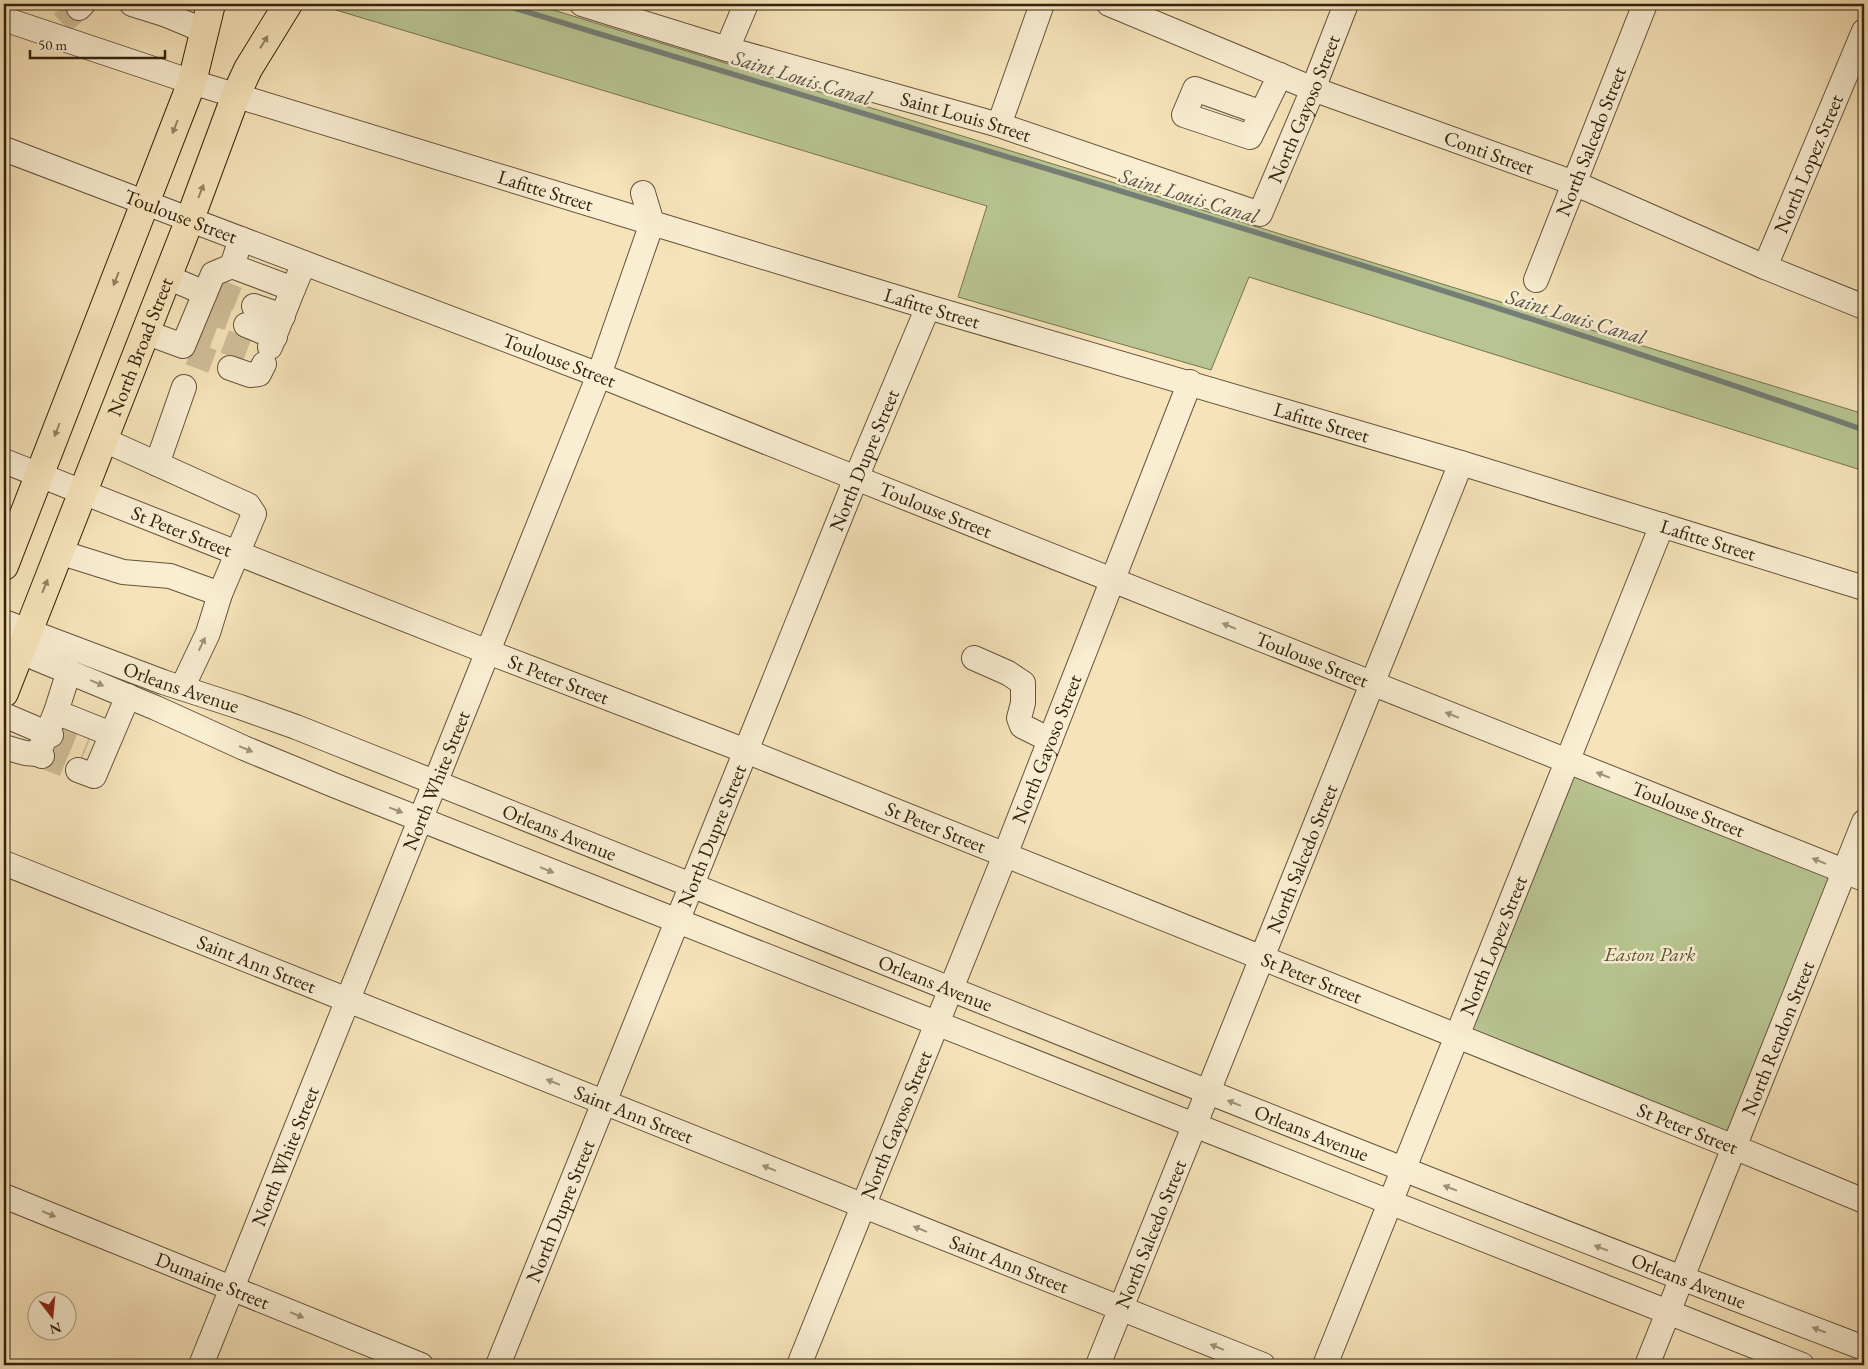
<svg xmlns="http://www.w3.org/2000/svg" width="1868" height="1369" viewBox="0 0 1868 1369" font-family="'EB Garamond',serif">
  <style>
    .green { fill: #b8c592; stroke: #757450 }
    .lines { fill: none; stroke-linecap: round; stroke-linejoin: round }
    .stream { stroke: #757e76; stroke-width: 5.5 }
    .minor-tunnel { stroke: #cfbd97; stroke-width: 24; stroke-dasharray: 24 12; stroke-linecap: butt }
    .minor-casing { stroke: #63533a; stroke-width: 26 }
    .major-casing { stroke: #32230f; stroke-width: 30 }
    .minor { stroke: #f9edd2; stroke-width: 24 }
    .major { stroke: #f6e3b9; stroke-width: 28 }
    .oneway { fill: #948364 }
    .oneway2 { fill: #9f927a }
    .labels { text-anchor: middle; stroke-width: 5; stroke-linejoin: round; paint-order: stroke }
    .street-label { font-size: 20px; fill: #32230f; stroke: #f9edd2 }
    .park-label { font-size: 20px; font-style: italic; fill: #5a5436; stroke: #f9edd2 }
    .water-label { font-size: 21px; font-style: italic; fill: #545143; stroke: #f9edd2 }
  </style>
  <rect width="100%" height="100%" fill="#f6e3b9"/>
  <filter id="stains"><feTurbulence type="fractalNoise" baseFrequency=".004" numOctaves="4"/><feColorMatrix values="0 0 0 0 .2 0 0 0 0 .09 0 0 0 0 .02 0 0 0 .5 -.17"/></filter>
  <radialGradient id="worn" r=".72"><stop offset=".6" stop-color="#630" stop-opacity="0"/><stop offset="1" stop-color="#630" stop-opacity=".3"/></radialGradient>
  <path class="green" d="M316,4H534L1864,414V471L1249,277L1211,370L958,297L987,206Z
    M1566,760L1844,871L1734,1147L1456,1036Z"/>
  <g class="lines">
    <path class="stream" d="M501,4C956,143 1415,274 1864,430"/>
    <path class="minor-tunnel" d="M62,23L79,8
      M215,290L254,306
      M206,311L246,325
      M191,329L266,357
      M190,353L230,368
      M51,735L86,749
      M42,756L78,770"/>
    <g class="minor-casing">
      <g id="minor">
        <path d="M132,4L164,14"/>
        <path d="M166,4L164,14L205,31"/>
        <path id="s1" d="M582,4L727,49L999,125L1260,214L1313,89L1346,4"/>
        <path id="s2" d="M1109,4L1313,89L1574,183L1765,267L1864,307"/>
        <path d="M79,8L83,4"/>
        <path id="s3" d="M4,19L192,82L652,223L928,307L1461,463L1864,588"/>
        <path d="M727,49L746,4"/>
        <path d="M1262,113L1195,89L1184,115L1250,137L1280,75"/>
        <path d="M999,125L1042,4"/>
        <path id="s4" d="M4,149L599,375L856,478L1864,879"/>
        <path d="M232,266L293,289L304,263"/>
        <path id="s5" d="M1765,267L1864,31"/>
        <path d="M167,277L205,293"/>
        <path id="s6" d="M1536,280L1645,4"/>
        <path d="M254,306L283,316"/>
        <path d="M246,325L275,337"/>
        <path d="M145,332L183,346L213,274L232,266L241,239"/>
        <path d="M270,347L293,289"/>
        <path d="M230,368L250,375L259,374L264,364"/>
        <path d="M102,439L248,505L254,514L220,594L208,633L182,688"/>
        <path id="s7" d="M4,461L488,652L746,751L1734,1147L1864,1201"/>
        <path d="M157,464L184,387"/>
        <path d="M59,552L123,572L170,576L220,594"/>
        <path id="s8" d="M4,622L163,682L240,707L296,727C819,935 1339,1148 1864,1348"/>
        <path d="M4,645L156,708L244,748L336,786L1802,1365"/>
        <path d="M974,658L1008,673L1023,683V703L1019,718L1022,726L1050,740"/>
        <path d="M56,712L69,671"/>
        <path d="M4,715L51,735"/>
        <path d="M4,747L25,753L38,754"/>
        <path d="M42,756L38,754L56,712L111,734"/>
        <path d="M78,770L94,776L128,696"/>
        <path id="s9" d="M4,863L1263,1365"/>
        <path id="s10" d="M4,1196L421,1365"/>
        <path id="s11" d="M201,1365L599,375L652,223L643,193"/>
        <path id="s12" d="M498,1365L856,478L928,307"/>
        <path id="s13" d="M799,1365L1005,855L1190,382"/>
        <path id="s14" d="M1098,1365L1461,463"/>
        <path id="s15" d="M1325,1365L1662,525"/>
        <path id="s16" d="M1647,1365L1864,822"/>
      </g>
    </g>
    <g class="major-casing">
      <g id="major">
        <path d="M4,566L192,82L211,4"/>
        <path id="s17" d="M4,693L190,219L236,95L248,69L288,4"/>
      </g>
    </g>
    <use href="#minor" class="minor"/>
    <use href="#major" class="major"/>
  </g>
  <defs><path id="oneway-solid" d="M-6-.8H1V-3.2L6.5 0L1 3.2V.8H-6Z" transform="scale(1.25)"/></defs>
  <g class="oneway">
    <use href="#oneway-solid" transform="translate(264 42) rotate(-58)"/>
    <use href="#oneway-solid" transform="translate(175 127) rotate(111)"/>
    <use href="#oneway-solid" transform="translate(201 191) rotate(-69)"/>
    <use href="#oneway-solid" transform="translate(116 279) rotate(111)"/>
    <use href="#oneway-solid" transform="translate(57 430) rotate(111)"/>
    <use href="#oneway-solid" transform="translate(45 586) rotate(-68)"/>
  </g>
  <g class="oneway2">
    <use href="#oneway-solid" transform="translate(1229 626) rotate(-158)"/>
    <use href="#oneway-solid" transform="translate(202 644) rotate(-64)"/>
    <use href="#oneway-solid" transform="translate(97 683) rotate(23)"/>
    <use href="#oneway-solid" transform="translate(1452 715) rotate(-158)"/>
    <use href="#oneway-solid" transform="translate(246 749) rotate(23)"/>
    <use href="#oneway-solid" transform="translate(1603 775) rotate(-158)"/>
    <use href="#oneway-solid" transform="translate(396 810) rotate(21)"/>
    <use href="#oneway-solid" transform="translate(1819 861) rotate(-158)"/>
    <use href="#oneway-solid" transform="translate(547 870) rotate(22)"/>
    <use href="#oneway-solid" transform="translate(553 1082) rotate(-158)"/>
    <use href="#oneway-solid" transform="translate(1234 1103) rotate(-158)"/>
    <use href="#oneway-solid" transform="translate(769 1168) rotate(-158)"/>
    <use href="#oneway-solid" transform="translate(1450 1188) rotate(-159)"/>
    <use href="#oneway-solid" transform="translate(49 1214) rotate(22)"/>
    <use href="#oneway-solid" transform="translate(920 1229) rotate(-158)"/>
    <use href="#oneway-solid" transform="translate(1601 1248) rotate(-159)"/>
    <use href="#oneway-solid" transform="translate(297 1315) rotate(22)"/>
    <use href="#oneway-solid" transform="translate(1819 1330) rotate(-159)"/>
    <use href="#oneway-solid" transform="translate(1217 1347) rotate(-158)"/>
  </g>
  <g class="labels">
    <g class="street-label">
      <text dy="7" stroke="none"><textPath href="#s1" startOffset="824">North Gayoso Street</textPath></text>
      <text dy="7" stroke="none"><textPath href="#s1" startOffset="400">Saint Louis Street</textPath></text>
      <text dy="7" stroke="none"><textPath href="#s6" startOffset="149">North Salcedo Street</textPath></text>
      <text dy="7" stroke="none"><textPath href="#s2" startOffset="408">Conti Street</textPath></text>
      <text dy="7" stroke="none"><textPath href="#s5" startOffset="112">North Lopez Street</textPath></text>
      <text dy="7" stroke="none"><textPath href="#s3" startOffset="568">Lafitte Street</textPath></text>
      <text dy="7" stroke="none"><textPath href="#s4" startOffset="189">Toulouse Street</textPath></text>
      <text dy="7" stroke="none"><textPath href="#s3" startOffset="972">Lafitte Street</textPath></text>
      <text dy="7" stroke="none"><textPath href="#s17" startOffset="372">North Broad Street</textPath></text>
      <text dy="7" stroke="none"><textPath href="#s4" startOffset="594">Toulouse Street</textPath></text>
      <text dy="7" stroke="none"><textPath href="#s3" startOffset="1378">Lafitte Street</textPath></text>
      <text dy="7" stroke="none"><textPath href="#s12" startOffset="976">North Dupre Street</textPath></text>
      <text dy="7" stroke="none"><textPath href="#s4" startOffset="999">Toulouse Street</textPath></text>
      <text dy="7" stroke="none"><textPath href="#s7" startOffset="191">St Peter Street</textPath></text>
      <text dy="7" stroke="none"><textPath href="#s3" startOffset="1782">Lafitte Street</textPath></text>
      <text dy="7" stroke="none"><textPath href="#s4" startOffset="1404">Toulouse Street</textPath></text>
      <text dy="7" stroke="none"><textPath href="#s7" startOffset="596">St Peter Street</textPath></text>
      <text dy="7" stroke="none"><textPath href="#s8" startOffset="189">Orleans Avenue</textPath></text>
      <text dy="7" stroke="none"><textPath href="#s13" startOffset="664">North Gayoso Street</textPath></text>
      <text dy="7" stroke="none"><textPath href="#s11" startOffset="630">North White Street</textPath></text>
      <text dy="7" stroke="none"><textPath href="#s4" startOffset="1809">Toulouse Street</textPath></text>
      <text dy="7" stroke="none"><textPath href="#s7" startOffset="1001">St Peter Street</textPath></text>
      <text dy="7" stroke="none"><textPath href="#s8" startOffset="594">Orleans Avenue</textPath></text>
      <text dy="7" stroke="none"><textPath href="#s12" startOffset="571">North Dupre Street</textPath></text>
      <text dy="7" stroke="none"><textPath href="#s14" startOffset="546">North Salcedo Street</textPath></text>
      <text dy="7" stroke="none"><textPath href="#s15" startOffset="452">North Lopez Street</textPath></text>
      <text dy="7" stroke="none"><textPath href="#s9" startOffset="272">Saint Ann Street</textPath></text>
      <text dy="7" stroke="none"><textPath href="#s7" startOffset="1406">St Peter Street</textPath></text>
      <text dy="7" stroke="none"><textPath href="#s8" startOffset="999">Orleans Avenue</textPath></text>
      <text dy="7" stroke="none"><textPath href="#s16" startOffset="352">North Rendon Street</textPath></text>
      <text dy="7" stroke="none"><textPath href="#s9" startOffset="678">Saint Ann Street</textPath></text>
      <text dy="7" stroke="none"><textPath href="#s13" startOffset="259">North Gayoso Street</textPath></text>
      <text dy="7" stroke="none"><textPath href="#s7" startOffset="1811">St Peter Street</textPath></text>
      <text dy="7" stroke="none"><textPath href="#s8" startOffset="1404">Orleans Avenue</textPath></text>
      <text dy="7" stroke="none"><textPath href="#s11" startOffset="225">North White Street</textPath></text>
      <text dy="7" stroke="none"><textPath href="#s12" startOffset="166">North Dupre Street</textPath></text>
      <text dy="7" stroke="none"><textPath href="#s14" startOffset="141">North Salcedo Street</textPath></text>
      <text dy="7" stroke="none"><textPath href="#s9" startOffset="1082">Saint Ann Street</textPath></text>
      <text dy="7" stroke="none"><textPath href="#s10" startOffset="225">Dumaine Street</textPath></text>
      <text dy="7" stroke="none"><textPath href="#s8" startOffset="1809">Orleans Avenue</textPath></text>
    </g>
    <g class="park-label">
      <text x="1650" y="961">Easton Park</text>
    </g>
    <g class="water-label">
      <text transform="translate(802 78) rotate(17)" y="7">Saint Louis Canal</text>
      <text transform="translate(1189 196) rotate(17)" y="7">Saint Louis Canal</text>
      <text transform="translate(1576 317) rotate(17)" y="7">Saint Louis Canal</text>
    </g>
  </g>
  <rect width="1868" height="1369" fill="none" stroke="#f6e3b9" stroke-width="20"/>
  <rect x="5" y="5" width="1858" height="1359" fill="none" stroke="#32230f" stroke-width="2.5"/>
  <rect x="10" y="10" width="1848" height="1349" fill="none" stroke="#32230f"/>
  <g transform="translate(52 1316) rotate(164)"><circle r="24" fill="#f9edd2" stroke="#a99c84"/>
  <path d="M0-4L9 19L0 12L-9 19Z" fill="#8f2418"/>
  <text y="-8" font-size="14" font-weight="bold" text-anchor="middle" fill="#32230f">N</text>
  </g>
  <path d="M30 50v8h135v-8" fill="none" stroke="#32230f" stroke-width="2.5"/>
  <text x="38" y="50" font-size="15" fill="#32230f" stroke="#f9edd2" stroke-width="4" paint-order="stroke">50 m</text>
  <rect width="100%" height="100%" filter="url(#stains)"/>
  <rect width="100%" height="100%" fill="url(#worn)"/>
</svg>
